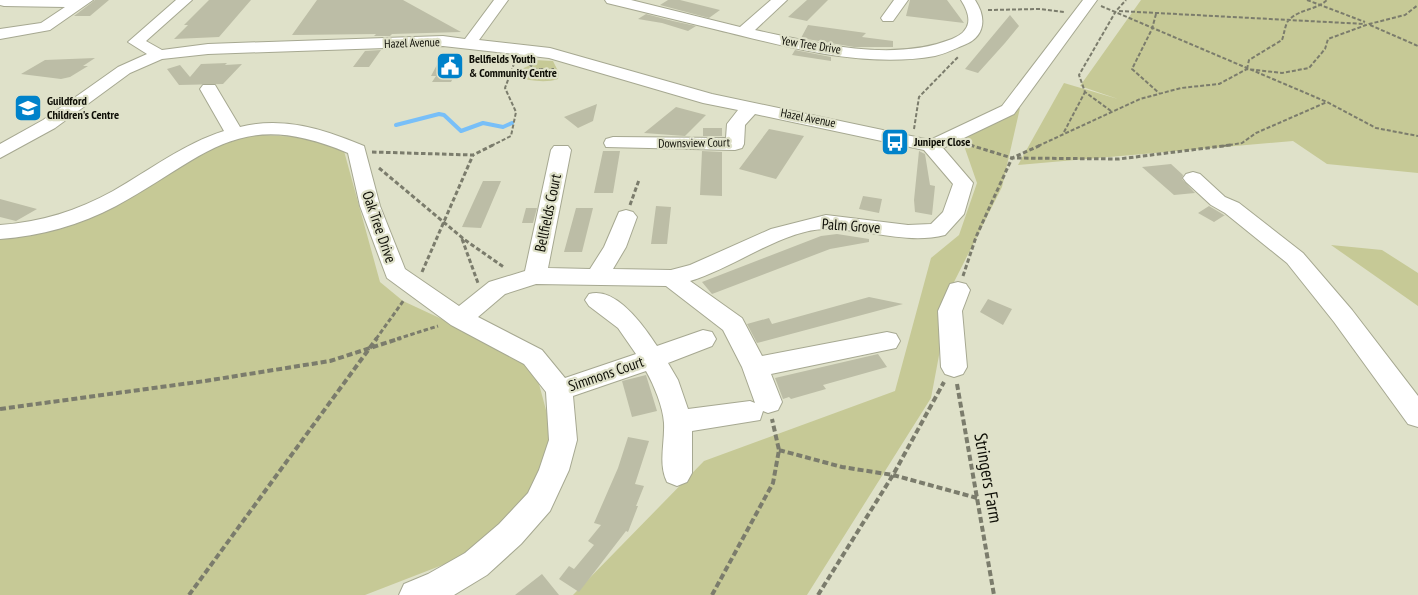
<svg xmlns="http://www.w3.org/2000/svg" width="1418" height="595" viewBox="0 0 1418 595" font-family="'PT Sans Narrow',sans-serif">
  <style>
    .green { fill: #c6c996 }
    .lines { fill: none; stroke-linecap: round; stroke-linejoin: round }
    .stream { stroke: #78bff8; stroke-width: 4 }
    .building { fill: #bcbda6 }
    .minor-casing { stroke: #a6a891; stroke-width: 2 }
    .path-far2 { stroke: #7b7c6c; stroke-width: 2; stroke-dasharray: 4 2; stroke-linecap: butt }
    .path-far1 { stroke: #7b7c6c; stroke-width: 3; stroke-dasharray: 4.5 2.5; stroke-linecap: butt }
    .path { stroke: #7b7c6c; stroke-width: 4; stroke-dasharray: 6 3; stroke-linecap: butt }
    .minor { fill: #fff; fill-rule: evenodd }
    .labels { text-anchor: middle; stroke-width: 4.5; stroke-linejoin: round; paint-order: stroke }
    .far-street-label { font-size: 12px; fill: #0e0e06; stroke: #dfe1c9 }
    .far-poi-label { font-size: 12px; font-weight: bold; fill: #0e0e06; stroke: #dfe1c9; text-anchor: start }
    .street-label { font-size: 15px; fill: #0e0e06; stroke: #dfe1c9 }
    .near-street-label { font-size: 18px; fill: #0e0e06; stroke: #dfe1c9 }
  </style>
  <rect width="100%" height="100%" fill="#dfe1c9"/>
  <path class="green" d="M1141,0H1418V173L1327,164L1293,141L1018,165L1064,83L1118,99L1080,86Z
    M535,60L553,61L559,73L558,79C547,83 529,81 517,77L519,70L533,64Z
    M1020,108L1002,187L952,286L931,398L807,595H573L704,461L895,391L931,258L959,235L977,183L961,137Z
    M246,134L315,138L344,151L380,282L403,301L521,356L539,384L553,436L539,483L489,547L365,595H0V237L76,224L144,190L202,152Z
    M1331,245L1382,250L1418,273V306Z"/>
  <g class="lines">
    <path class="stream" d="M396,125L439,114L444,115L461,131L483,123L503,127L512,123"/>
  </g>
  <path class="building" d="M95,0H109L90,16H74Z
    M209,0H251L219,37L174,39L188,25H184Z
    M317,0H403L461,32L392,34L390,36H374L376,34L292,35Z
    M668,0H680L720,10L709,18L660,5Z
    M807,0H828L807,21L788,17Z
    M910,0H947L964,23L906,16Z
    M646,14L673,21L696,26L688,31L662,23L638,19Z
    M1010,15L1019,26L1005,43L978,73L965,69Z
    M808,25L866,33L862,37L893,41V47H854L801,38Z
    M381,50L369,67H353L365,51Z
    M795,50L831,57V61L792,55Z
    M95,58L83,66H88L70,77L61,79L21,74L45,60Z
    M439,61H462L451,82H432L436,76H431Z
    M227,63L225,65L242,64L223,84L179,85L167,69L180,65L190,77L201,64Z
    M597,104L593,121L578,128L564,117Z
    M676,107L706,115L685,136L644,133Z
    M703,128H722V136H703Z
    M769,129L804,136L776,179L739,169Z
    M603,151H620L613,193H594Z
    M702,151L722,152V196L700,195Z
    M919,151L925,154L930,185L935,186L932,215L915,212L914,200Z
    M1171,164L1183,175L1182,179L1195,193L1174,195L1142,167Z
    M483,181H501L481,228L462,227Z
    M863,196L882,199L879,213L859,209Z
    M0,199L37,209L16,221L0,217Z
    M656,206L671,207L667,244H651Z
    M1209,206L1224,215H1225L1214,222L1198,213Z
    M526,208H537L533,223H522Z
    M576,208H593L582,252H564Z
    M837,234L869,239V242L830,249L712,294L702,282L821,236Z
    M869,297L903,304L757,343L747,324L769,318L772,324Z
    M988,299L1012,309L1003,325L980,312Z
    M878,354L887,367L823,385L826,389L791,399L789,397L783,399L775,378Z
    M646,375L657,411L632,417L622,381Z
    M628,437L649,441L635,484L644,486L636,506H638L628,532L626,531L579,592L559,579L569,566L574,569L594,545L588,541L601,525L594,523L618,468Z
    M542,574L559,595H515Z"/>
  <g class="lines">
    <g class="minor-casing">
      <path id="minor" d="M0,0H93L50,30L0,39V29L41,23L65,7L4,6L0,5Z
        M176,0H192L146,41L162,50L208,44L443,36L465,39L494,0H508L479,40L550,48L712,94L930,140L1002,106L1083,0H1097L1014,114L943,148L973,183L964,214L945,235C905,245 866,228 826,229C784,229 732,269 690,281L742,318L762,356L887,332L896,334L900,341L896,348L771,374L782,402L778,410L768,413L763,411L760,420L692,431V473L687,482L677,486L667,482C658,464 665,443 664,423C663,407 654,385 646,371L573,396L577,440L569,470L550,511L521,544L487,575L454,595H399L404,584L428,574L465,553L499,524L528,493L539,470L549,440L546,392L524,364L451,325L387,278L360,206L348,153C237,106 207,157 116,206C80,225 41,236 0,239V225C41,222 77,211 113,191C150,170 183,144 224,131L200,89L203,85H215L240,127C283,116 324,129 364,146L380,206L405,269L459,306L489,282L525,271L551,150L554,146H568L571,150L548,268L590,269L604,247L619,212L626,210L633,212L637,217L626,247L613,269L671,270L690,265L771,229L826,215L908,225L931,224L943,212L953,184L924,150L755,114L745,125L744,144L742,148L735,150L606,147L604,143L606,139L613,137L726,138L727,124L738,110L703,103L549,58L443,46L208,54L162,59L130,73L55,128L0,158V144L43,120L118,67L147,54L128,42ZM536,284L666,286L723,330L742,367L755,403L750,401L688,409L678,380L668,363L712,346L716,339L712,332L703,330L657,346C644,326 616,286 589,294L585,300L589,306L618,328L636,354L565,378L542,350L478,317L505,294Z
        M605,0H631L740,27L771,0H787L755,30C817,43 891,63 952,39C972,31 972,17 961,0H975C987,18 985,37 964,45C954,49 945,54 935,56C863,69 784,46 714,29C678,20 643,12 607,3Z
        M894,0H908L893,21H883L881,18Z
        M1193,172L1200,174L1225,197L1239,203L1303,253L1352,310L1418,396V427L1408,424L1334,322L1287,263L1225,213L1211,205L1186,182L1183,178L1186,174Z
        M958,282L966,284L970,290L962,311L967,367L963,374L954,377L945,374L941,367L938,311L950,284Z"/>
    </g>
    <path class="path-far2" d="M1307,0L1365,22
      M1101,6L1327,102L1376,128L1418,136
      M988,10L1040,9L1064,12
      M1119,11L1365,24
      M1156,14L1152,29L1132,69L1159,93
      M1370,25L1418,46
      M529,64L535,69H554
      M1247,69L1249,60L1282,40C1284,35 1285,25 1288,21C1298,9 1317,10 1327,0
      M1111,111L1085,92L1079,75L1116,11L1126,0
      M914,129L919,97L958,57
      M1064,132L1085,92
      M968,144L974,146
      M491,146L511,136L516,112L505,88L515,61
      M1038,146L1140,99L1181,88L1219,84L1247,69L1282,73L1309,68L1325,49L1328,39L1369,24L1405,15L1418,5
      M1223,146L1242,143L1256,133L1327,102"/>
    <path class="path-far1" d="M970,145L1012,158L1119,159L1231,145
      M372,152L473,155L493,145
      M379,168L465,240L505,268
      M630,205L639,180
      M462,239L478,283
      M422,272L473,155
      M963,276L976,237L1012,158L1041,145
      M376,339L404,300
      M397,339L438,326"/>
    <path class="path" d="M957,384L994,595
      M0,409L205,381L330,361L401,338
      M779,450L842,467L893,475L977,498
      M189,595L377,338
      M712,595L773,483L779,450L772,419
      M818,595L893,475L944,382"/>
    <use href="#minor" class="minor"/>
  </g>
  <defs>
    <g id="civic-square" transform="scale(1.4375)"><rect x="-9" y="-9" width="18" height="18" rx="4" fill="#0082ca" stroke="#dfe1c9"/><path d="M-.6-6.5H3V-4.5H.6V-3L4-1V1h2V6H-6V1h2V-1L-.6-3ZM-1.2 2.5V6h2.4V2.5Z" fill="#fff"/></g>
    <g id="school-square" transform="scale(1.4375)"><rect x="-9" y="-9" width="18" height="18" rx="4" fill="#0082ca" stroke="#dfe1c9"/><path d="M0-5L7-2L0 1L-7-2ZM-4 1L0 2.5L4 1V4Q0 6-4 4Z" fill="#fff"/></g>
    <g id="bus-square" transform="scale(1.4375)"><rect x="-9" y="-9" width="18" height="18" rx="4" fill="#0082ca" stroke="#dfe1c9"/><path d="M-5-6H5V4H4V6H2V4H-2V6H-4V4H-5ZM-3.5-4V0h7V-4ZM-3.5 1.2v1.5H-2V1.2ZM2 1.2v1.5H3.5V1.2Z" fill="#fff"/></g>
  </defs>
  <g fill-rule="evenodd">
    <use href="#civic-square" x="450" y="66"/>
    <use href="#school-square" x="28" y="108"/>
    <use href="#bus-square" x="895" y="142"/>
  </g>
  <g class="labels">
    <g class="far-street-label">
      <text transform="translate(412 43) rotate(-2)" y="4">Hazel Avenue</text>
      <text transform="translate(811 45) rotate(9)" y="4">Yew Tree Drive</text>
      <text transform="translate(808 118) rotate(11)" y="4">Hazel Avenue</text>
      <text transform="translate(694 143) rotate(-1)" y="4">Downsview Court</text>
    </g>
    <g class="far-poi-label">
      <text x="469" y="63">Bellfields Youth<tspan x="469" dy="14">&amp; Community Centre</tspan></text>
      <text x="47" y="105">Guildford<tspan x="47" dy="14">Children's Centre</tspan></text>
      <text x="914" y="146">Juniper Close</text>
    </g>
    <g class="street-label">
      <text transform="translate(548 213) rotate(-78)" y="5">Bellfields Court</text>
      <text transform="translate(851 226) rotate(4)" y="5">Palm Grove</text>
      <text transform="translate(379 227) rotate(71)" y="5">Oak Tree Drive</text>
      <text transform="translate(606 374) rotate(-19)" y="5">Simmons Court</text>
    </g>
    <g class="near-street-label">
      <text transform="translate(988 478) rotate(80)" y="6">Stringers Farm</text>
    </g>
  </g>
</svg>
